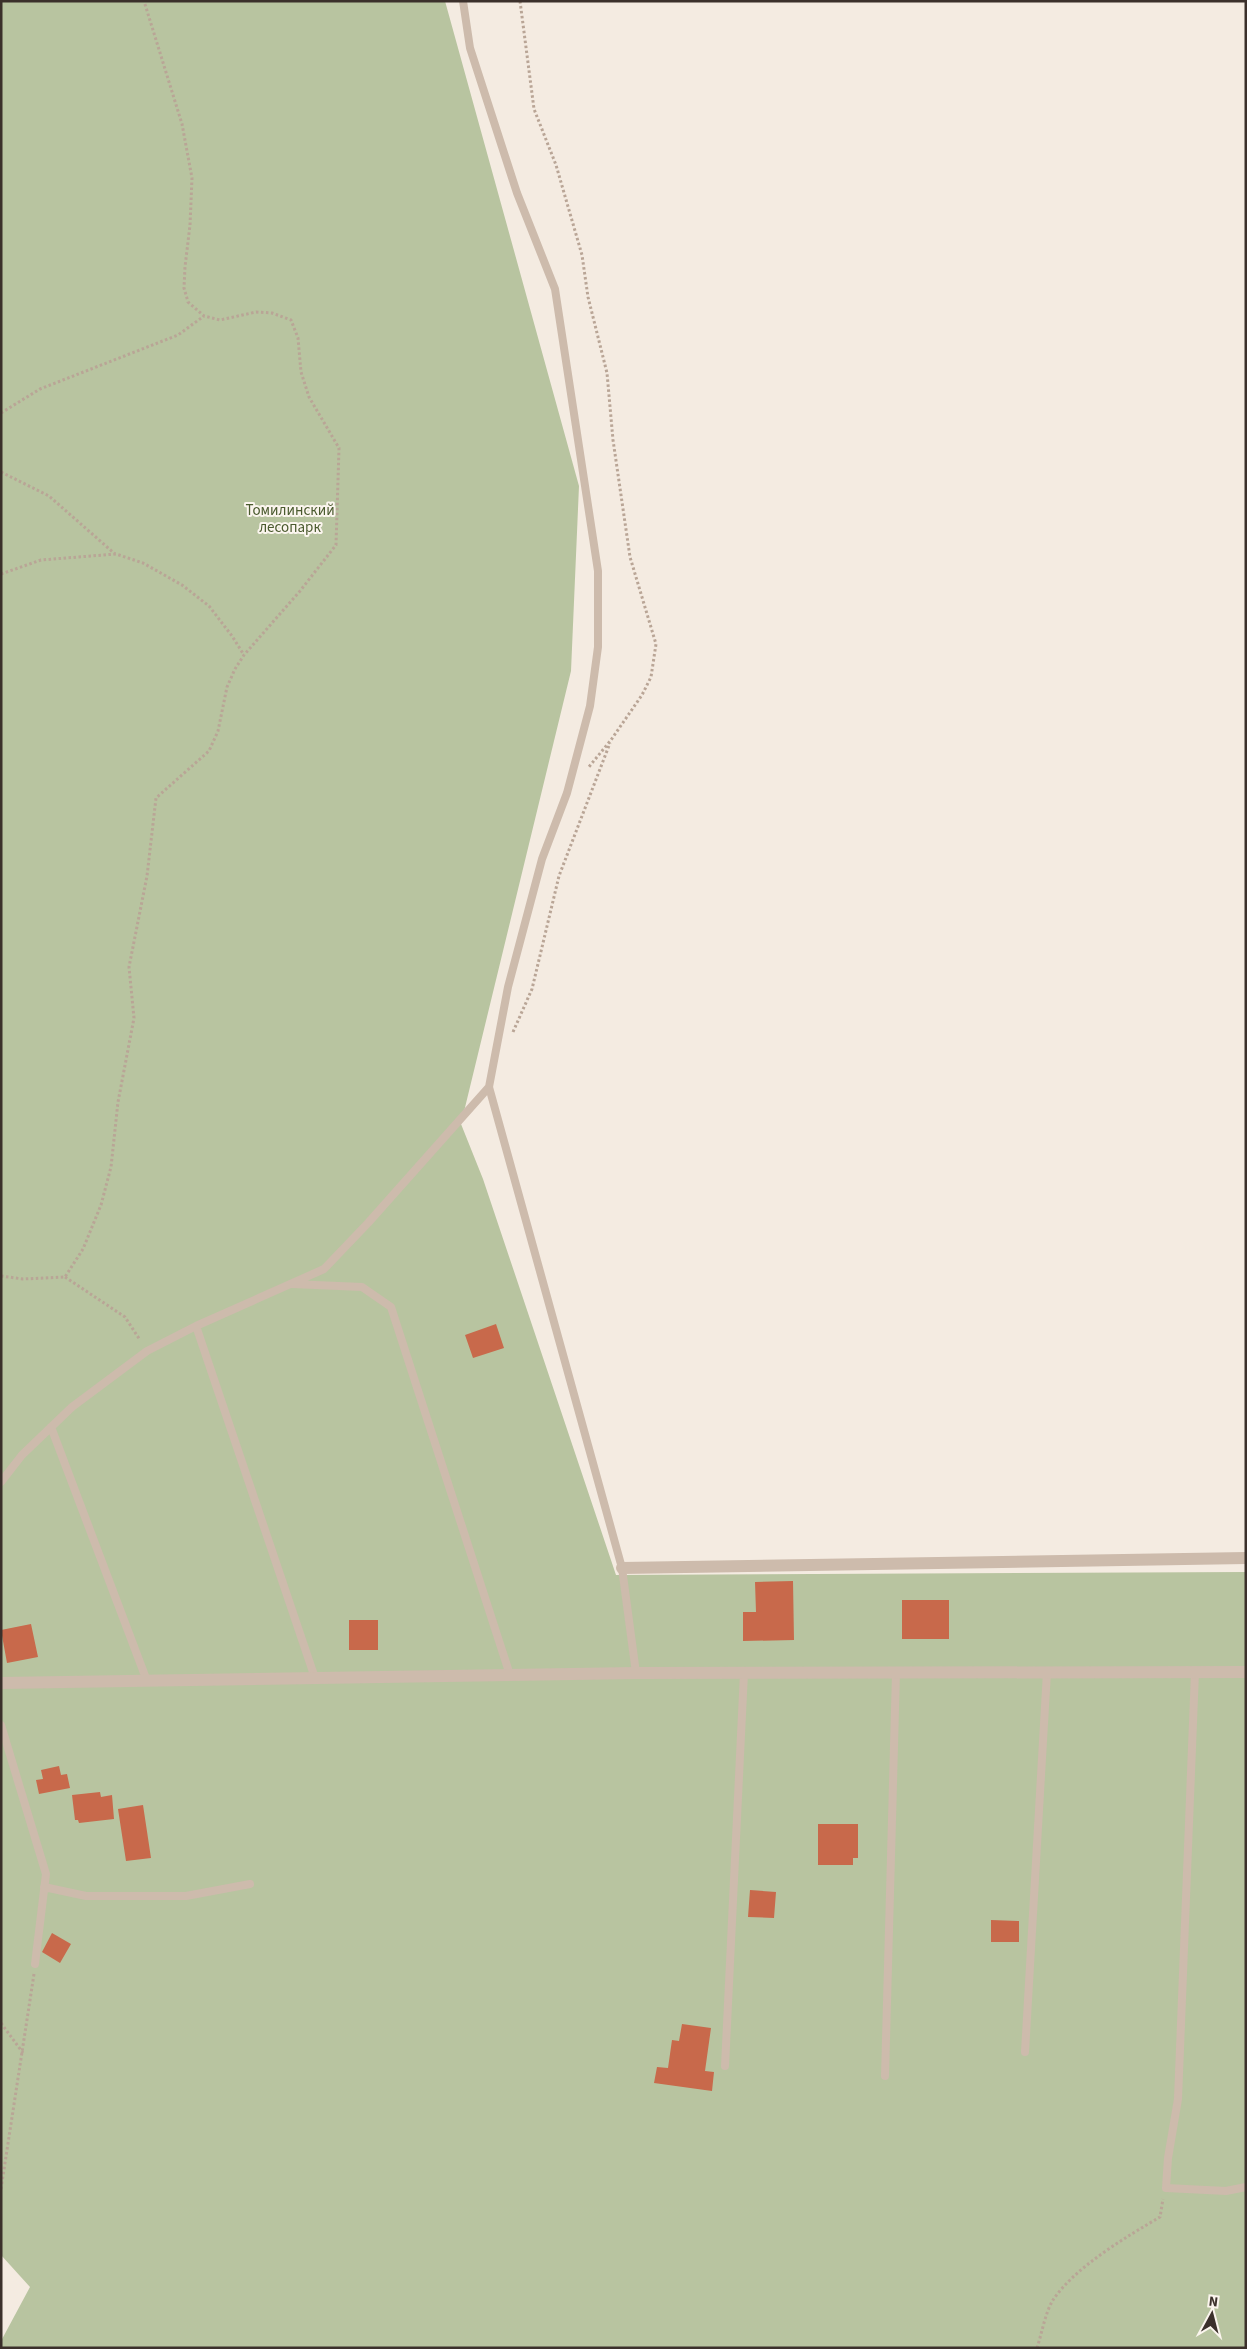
<svg xmlns="http://www.w3.org/2000/svg" width="1247" height="2349" viewBox="0 0 1247 2349" font-family="'Source Sans 3',sans-serif">
  <style>
    .green { fill: #b8c4a0 }
    .building { fill: #c8694b }
    .lines { fill: none; stroke-linecap: round; stroke-linejoin: round }
    .path { stroke: #b9a596; stroke-width: 3; stroke-dasharray: 2.5 2.5; stroke-linecap: butt }
    .lane { stroke: #cdbbac; stroke-width: 8 }
    .street { stroke: #cdbbac; stroke-width: 12 }
    .labels { text-anchor: middle; stroke-width: 4; stroke-linejoin: round; paint-order: stroke }
    .park-label { font-size: 15px; fill: #4a5a2e; stroke: #fbf5ee }
  </style>
  <rect width="100%" height="100%" fill="#f4ebe1"/>
  <path class="green" d="M1,1H445L579,486L571,671L461,1124L483,1179L616,1575L1246,1572V2348H1V2341L30,2287L1,2255Z"/>
  <path class="building" d="M496,1324L504,1348L473,1358L465,1335Z
    M793,1581L794,1640L743,1641V1612H756L755,1582Z
    M902,1600H949V1639H902Z
    M349,1620H378V1650H349Z
    M31,1624L38,1657L7,1663L1,1630Z
    M59,1766L61,1775L67,1774L70,1788L39,1794L36,1780L43,1779L41,1770Z
    M100,1792L101,1797L112,1795L114,1819L79,1823L78,1820H75L72,1795Z
    M143,1805L151,1858L126,1861L118,1809Z
    M818,1824H858V1858H853V1865H818Z
    M750,1890L776,1892L774,1918L748,1917Z
    M991,1920L1019,1921V1942H991Z
    M52,1933L71,1944L60,1963L42,1952Z
    M682,2024L711,2028L705,2071L714,2072L712,2091L654,2083L657,2067L668,2068L672,2040L679,2041Z"/>
  <g class="lines">
    <path class="path" d="M520,1L534,109L556,165L582,255L588,297L607,373L613,440L630,557L656,644L651,677L642,695L611,740L588,768
      M1,413L40,389L178,335L204,316
      M1,472L49,496L115,554
      M1,574L41,560L116,554L143,563L182,585L209,606L232,636L244,655
      M513,1032L532,989L559,876L610,743
      M1,1276L23,1279L65,1277L83,1249L101,1205L111,1167L118,1102L134,1018L129,967L147,876L156,798L209,751L218,731L227,687L235,669L244,655L300,591L336,545L339,448L309,397L301,372L298,338L291,320L272,313L256,312L220,320L204,316L188,302L184,288L185,267L190,225L192,178L182,124L144,1
      M65,1277L125,1317L140,1340
      M1,2023L23,2053
      M1,2189L34,1974
      M1037,2348C1042,2333 1045,2313 1053,2300C1075,2267 1126,2237 1160,2217L1163,2199"/>
    <path class="lane" d="M463,1L470,48L517,193L555,289L598,571V647L590,706L567,793L542,859L508,987L489,1087L622,1568L636,1673
      M292,1284L362,1287L391,1307L510,1675
      M196,1326L315,1678
      M51,1427L147,1681
      M1,1482L22,1455L72,1407L147,1351L196,1326L324,1269L368,1223L489,1087
      M1195,1672L1178,2099L1168,2158L1166,2188L1226,2191L1246,2187
      M1,1725L46,1874L35,1964
      M44,1887L86,1896H186L250,1884
      M1025,2052L1047,1672
      M725,2066L744,1673
      M885,2076L896,1673"/>
    <path class="street" d="M622,1568L1246,1558
      M1,1683L636,1673L1246,1672"/>
  </g>
  <g class="labels">
    <g class="park-label">
      <text x="290" y="515">Томилинский<tspan x="290" dy="17">лесопарк</tspan></text>
    </g>
  </g>
  <rect width="1247" height="2349" fill="none" stroke="#3b302b" stroke-width="5"/>
  <g transform="translate(1212 2314) rotate(7)" stroke="#fbf5ee" stroke-width="4" paint-order="stroke">
  <path d="M0-4L9 19L0 12L-9 19Z" fill="#3b302b"/>
  <text y="-8" font-size="14" font-weight="bold" text-anchor="middle" fill="#3b302b">N</text>
  </g>
</svg>
